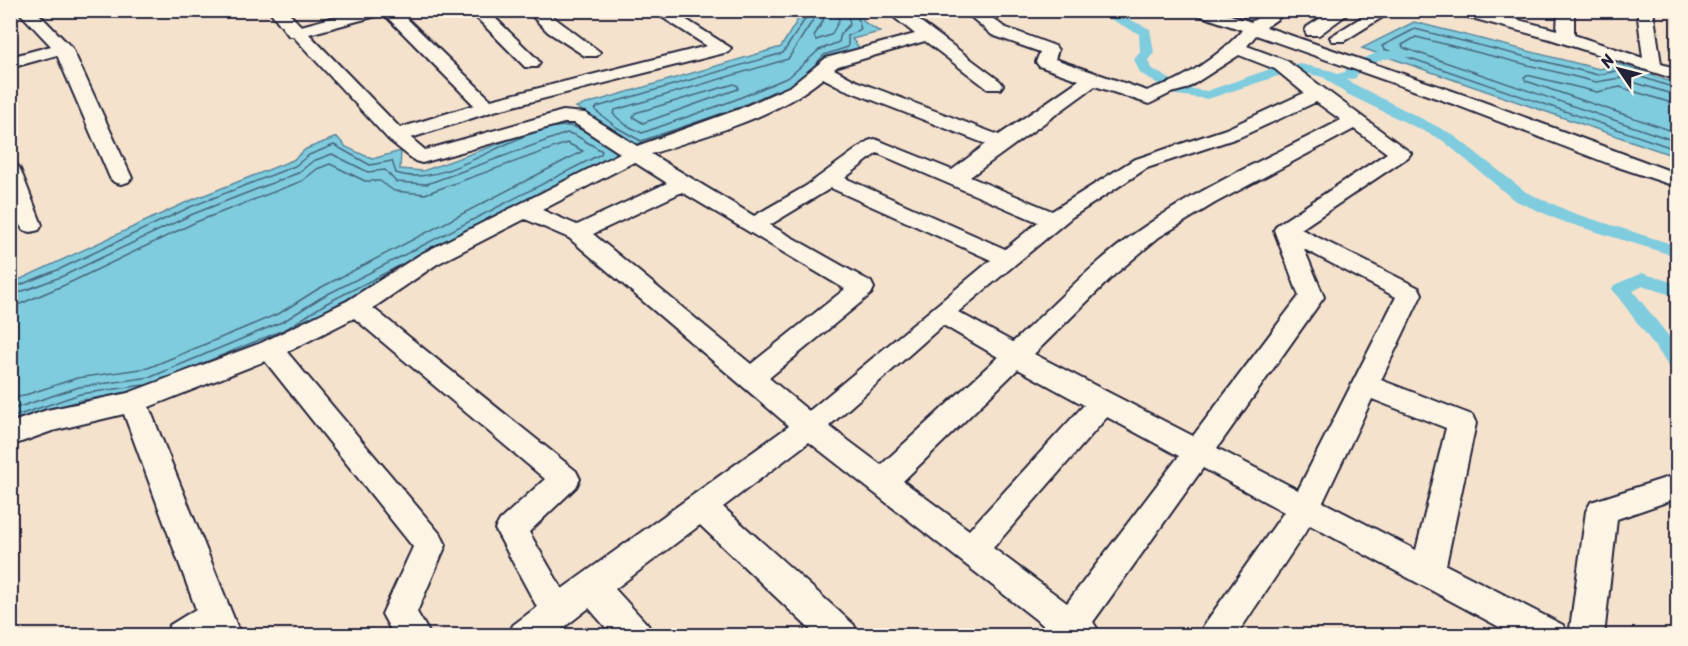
<svg xmlns="http://www.w3.org/2000/svg" width="1688" height="646" viewBox="0 0 1688 646" font-family="Sriracha,sans-serif">
  <style>
    .water { fill: #7fccde; stroke: #5a889d; stroke-width: 1.5 }
    .lines { fill: none; stroke-linecap: round; stroke-linejoin: round }
    .shore { stroke: #47667c; stroke-width: 1.5 }
    .canal { fill: #7fccde; fill-rule: evenodd }
    .minor-casing { stroke: #22223b; stroke-width: 4 }
    .minor { fill: #fcf5e5; fill-rule: evenodd }
  </style>
  <rect width="100%" height="100%" fill="#f5e2cd"/>
  <filter id="ink" filterUnits="userSpaceOnUse"><feTurbulence type="fractalNoise" baseFrequency=".0167" numOctaves="2"/><feDisplacementMap in="SourceGraphic" scale="12" xChannelSelector="R" yChannelSelector="G"/><feConvolveMatrix kernelMatrix="1 2 1 2 8 2 1 2 1" color-interpolation-filters="sRGB"/></filter>
  <g filter="url(#ink)">
    <path class="water" d="M803,11H860L864,22L880,32L852,39L861,50L796,89L624,158L328,309L291,333L154,390L81,400L11,424L10,284L187,202L293,160L306,149L337,137L346,147L372,159L401,151L400,169L423,171L568,119L614,132L576,107L781,47Z
      M1414,22L1599,69L1620,64L1677,84V157L1362,48Z"/>
    <g class="lines">
      <path class="shore" d="M815,10L813,20L788,59L615,110L613,114L626,125L642,133L732,101L789,77L819,50L839,42L841,33L850,24L847,10
        M824,10L823,21L814,36L816,40L831,35L839,21L838,10
        M814,66L824,55L848,47V36L861,29L855,10
        M734,84L738,86V89L643,123L633,117L635,113Z
        M1678,89L1620,70L1598,75L1415,29L1382,46L1384,49L1678,150
        M777,90L735,109L641,141L616,127L595,110L597,107L783,53L807,16L808,10
        M1678,96L1620,78L1596,82L1416,37L1402,45L1404,48L1678,142
        M1678,105L1620,87L1597,92L1527,75L1524,77L1526,81L1678,133
        M10,289L60,269L190,207L295,166L309,155L334,145L370,165L392,161L396,173C447,191 516,125 568,126C575,126 581,130 586,132
        M10,296L63,276L193,214L298,173L313,161L332,154L368,172L385,170L396,182L427,184L567,133L575,135L602,151L601,154L322,297L284,321L151,377L79,387L10,410
        M10,305L20,304L67,284L196,222L302,181L317,169L330,164L365,181H380L394,191L425,194L567,143L583,151L318,289L280,313L148,368L77,378L10,400
        M201,364L288,328L325,304L403,264
        M10,418L80,394L144,385"/>
      <path class="canal" d="M1093,10H1110L1150,29L1154,53L1148,60L1151,68L1185,88L1207,91L1270,69L1300,64L1333,71L1337,74L1345,72L1348,65L1381,51H1412L1414,54L1412,57L1383,59L1359,70L1356,78L1346,80L1452,134L1526,192L1573,213L1678,246V257L1561,221L1514,200L1442,140L1345,93L1323,77L1300,72L1278,76L1208,99L1176,95L1140,73L1134,59L1140,52L1139,34Z
        M1642,273L1678,284V297L1643,286L1633,291L1678,348V373L1671,371L1660,353L1612,289L1614,285Z"/>
      <g class="minor-casing">
        <path id="minor" d="M17,10H35L72,48L132,178L128,182L121,184L114,182L110,178L57,55L10,68V57L51,46Z
          M269,10H286L301,26L361,10H398L491,100L707,46L651,10H671L731,48L728,52L494,111L411,138L425,150L563,111L585,113L637,146L737,110L791,86L826,58L915,34L895,18L893,15L899,10H926L913,16L1000,81L1003,85L1000,89H988L925,41L838,66L834,69L856,81L999,135L1079,80L1039,66L1036,62L1040,52L992,35L963,10H982L1004,27L1055,46L1058,50L1055,59L1147,91C1156,86 1165,85 1174,81C1194,72 1228,48 1242,30L1193,13L1191,10H1216L1251,22L1270,10H1290L1266,27L1470,97L1678,174V187L1615,166L1456,105L1256,35L1247,46L1287,61L1411,153L1408,157L1301,229L1419,288L1422,294L1381,380L1472,415L1476,423L1446,565L1563,625L1568,636H1516L1310,525L1236,636H1199L1204,625L1284,512L1203,468L1093,622L1102,636H1057L809,442L723,507L854,625L859,636H817L700,525L615,589L648,625L653,636H613L589,608L553,636H508L513,625L537,607L495,529L500,520L545,479L354,318L287,352L441,535L446,545L417,612L431,636H394L382,614L413,547L265,361L149,407L241,636H165L170,625L196,609L124,414L52,431L10,446V423L47,410L128,393L261,343L347,301L421,254L620,153L574,123H564L429,161L422,163L415,161L389,140L293,36H289ZM384,14L474,105L400,128L309,34ZM1239,55L1275,69L1304,93L1226,129L1133,160L1052,211L970,177L1095,86L1149,104L1171,93L1186,89ZM823,78L844,89L986,144L952,170L875,139L868,141L806,186L754,216L651,154C708,134 776,118 823,78ZM1316,102L1341,120C1276,154 1205,185 1144,227C1096,259 1055,304 1013,342L958,312L1072,217L1147,168L1240,137ZM1354,129L1387,153L1277,225L1274,230L1299,296L1193,436L1034,354L1113,276L1159,237L1215,203ZM877,153L1038,222L1005,249L845,178ZM634,162L667,183L577,225L542,210ZM831,188L991,260L809,411L769,378L871,294L874,288L871,282L770,225ZM682,192L845,289L751,364L593,234ZM525,219L569,238L789,426L562,589L529,532L576,487L580,479L576,471L373,308L437,264ZM1304,249L1396,297L1298,490L1217,448L1324,297ZM943,325L998,357L881,465L829,426ZM1018,369L1084,405L969,530L903,481ZM1372,399L1446,428L1416,550L1323,502ZM1107,417L1179,456L1067,603L993,548Z
          M469,10H487L537,59L540,63L537,67H525Z
          M526,10H544L600,52L597,56H585L548,32Z
          M1333,10H1353L1319,35H1307L1305,31L1307,27Z
          M1373,10H1394L1344,41H1332L1330,37Z
          M1451,10H1480L1557,30L1558,10H1574V35L1643,58L1637,10H1653L1661,64L1678,69V80L1550,39L1453,13Z
          M10,163L17,165L20,169L42,225L39,230L31,232L23,230C9,210 10,186 10,163Z
          M1678,474V498L1617,519L1604,636H1569L1586,511L1591,502Z"/>
      </g>
      <use href="#minor" class="minor"/>
    </g>
  </g>
  <rect width="1688" height="646" fill="none" stroke="#fcf5e5" stroke-width="36"/>
  <rect x="18" y="18" width="1652" height="610" fill="none" stroke="#22223b" stroke-width="2" filter="url(#ink)"/>
  <g transform="translate(1619 69) rotate(305)" stroke="#fcf5e5" stroke-width="4.5" paint-order="stroke">
  <path d="M0-4.5L10 22L0 15L-10 22Z" fill="#22223b"/>
  <text y="-9" font-size="16" font-weight="bold" text-anchor="middle" fill="#22223b">N</text>
  </g>
</svg>
